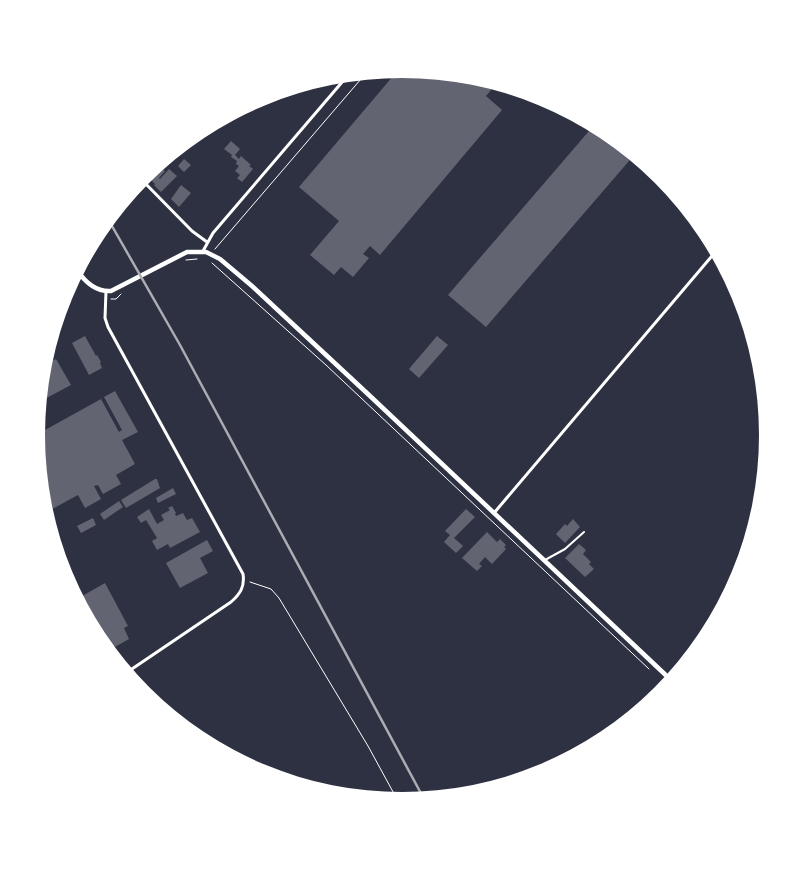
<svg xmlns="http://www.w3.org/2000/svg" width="805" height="870" viewBox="0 0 805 870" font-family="'Space Grotesk',sans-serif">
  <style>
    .building { fill: #626471 }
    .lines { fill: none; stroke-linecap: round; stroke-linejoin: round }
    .path { stroke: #fff; stroke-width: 1 }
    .service { stroke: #fff; stroke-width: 2 }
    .minor { stroke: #fff; stroke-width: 3 }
    .tertiary { stroke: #fff; stroke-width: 4.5 }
    .rail { stroke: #abadb3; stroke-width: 2.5 }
  </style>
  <rect width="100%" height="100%" fill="#2d3142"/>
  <path class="building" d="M399,69L460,74L468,82L474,76L497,83L486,96L502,110L380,255L370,246L363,254L369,258L353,277L341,267L334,275L310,255L339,221L299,187Z
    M595,124L606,131L635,154L486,327L448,295Z
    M231,141L240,149L235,155L239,159L241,156L251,165L249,166L253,169L242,182L237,178L240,175L235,171L239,166L236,164L237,161L231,157L232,155L224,149Z
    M184,159L191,165L184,172L178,166Z
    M158,165L165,171L159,178L160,179L169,169L177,176L161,192L154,185L155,184L147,176Z
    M181,185L191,193L179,207L171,199Z
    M85,336L96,356L97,355L101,362L100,363L102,368L89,375L72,343Z
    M437,336L448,345L419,378L409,369Z
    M56,359L71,385L39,402L43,366Z
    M115,391L138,432L122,440L135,464L116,475L121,484L103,494L98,485L94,486L101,499L85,508L78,495L45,513L43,506L36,435L101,399L119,432L122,430L104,397Z
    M155,479H157L160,488L126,508L121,500Z
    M173,488L176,494L158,503L156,498Z
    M119,501L123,507L104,520L100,514Z
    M172,506L176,513L175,514L176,516L183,513L187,520L192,518L200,532L170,548L168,544L157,550L152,541L157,538L146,520L141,523L137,517L149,509L157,524L164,520L161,515L170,510L168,508Z
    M466,509L475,517L454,538L463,546L456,553L444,542L450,535L445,531Z
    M93,518L96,525L81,533L77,526Z
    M573,519L580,527L565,543L556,534L565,524L567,526Z
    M487,532L497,542L500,539L506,545L504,547L506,549L492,564L485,557L479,564L482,566L477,571L462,558Z
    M207,540L213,551L200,558L208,573L180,588L166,563Z
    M579,544L586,550L583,554L591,562L589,564L594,569L585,577L565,558Z
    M105,583L128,626L124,628L129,639L113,648L107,637L100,641L98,638L77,599Z"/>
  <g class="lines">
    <path class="path" d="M215,249L367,72
      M186,260L197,259
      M212,263L326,365L649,669
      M111,299H116L121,294
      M250,582L271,589L279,598L368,746L398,801"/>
    <path class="service" d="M545,560L565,549L584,532"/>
    <path class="minor" d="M141,179L192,231L207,242
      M203,251L213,233L349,74
      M106,291L105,318L108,327L243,574C245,587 240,594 231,602L126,673
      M494,513L717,250"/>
    <path class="tertiary" d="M77,270C85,282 96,292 111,291L187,252H206L220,259L252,286L369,395L672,681"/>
    <path class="rail" d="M108,219L180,345L424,799"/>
  </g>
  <path d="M0 0H805V870H0ZM45 435a357 357 0 1 1 714 0a357 357 0 1 1-714 0Z" fill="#fff" fill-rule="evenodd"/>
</svg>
